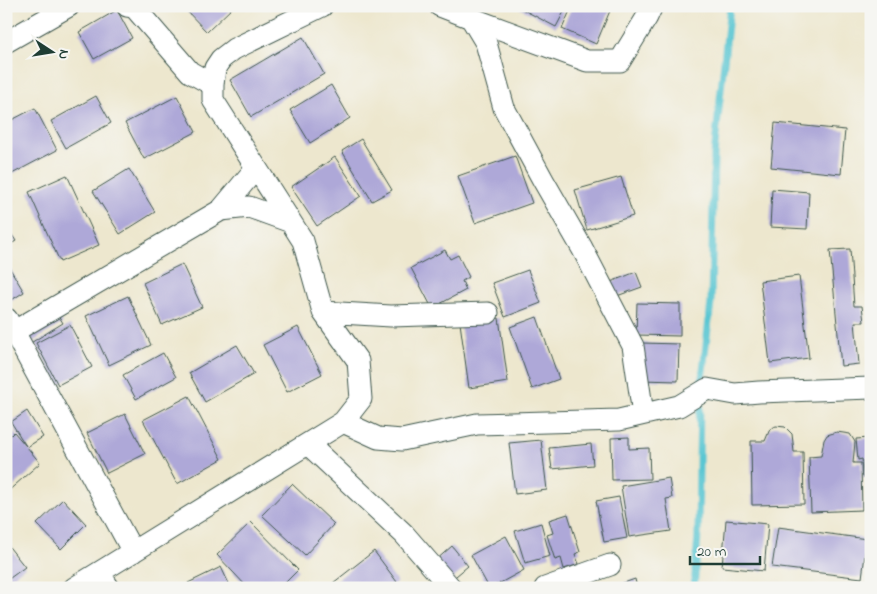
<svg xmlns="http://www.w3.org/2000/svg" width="877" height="594" viewBox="0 0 877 594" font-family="'Indie Flower',sans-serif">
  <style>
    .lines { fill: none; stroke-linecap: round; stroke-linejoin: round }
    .stream { stroke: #5ac6d2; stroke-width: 7 }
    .building { fill: #aea8d8 }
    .minor-casing { stroke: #3e564b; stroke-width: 23 }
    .minor { stroke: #fff; stroke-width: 21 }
  </style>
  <rect width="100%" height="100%" fill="#f6f6f2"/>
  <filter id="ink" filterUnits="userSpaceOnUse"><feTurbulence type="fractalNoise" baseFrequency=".02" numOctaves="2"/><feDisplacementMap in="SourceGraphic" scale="10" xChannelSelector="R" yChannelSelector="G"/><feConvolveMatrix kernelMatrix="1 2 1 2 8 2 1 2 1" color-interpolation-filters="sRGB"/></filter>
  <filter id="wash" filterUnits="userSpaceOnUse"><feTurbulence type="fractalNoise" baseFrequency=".0096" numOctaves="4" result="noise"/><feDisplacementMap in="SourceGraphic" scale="20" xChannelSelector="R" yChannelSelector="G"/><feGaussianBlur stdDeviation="1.12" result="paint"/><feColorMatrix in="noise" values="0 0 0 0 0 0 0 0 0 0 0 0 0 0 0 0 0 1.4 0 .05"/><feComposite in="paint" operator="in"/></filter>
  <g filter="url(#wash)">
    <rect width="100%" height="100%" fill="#ede7ce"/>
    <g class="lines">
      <path class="stream" d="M701,387L711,303L714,155L730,6
        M694,588L698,536L700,398"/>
    </g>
    <g id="blocks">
      <path class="building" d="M182,6H234L207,32Z
        M516,6H567L556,27Z
        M572,6H612L596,44L562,29Z
        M117,10L132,38L94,59L79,32Z
        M303,37L324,74L251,117L230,80Z
        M331,85L350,118L310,143L290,110Z
        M96,96L111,123L66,148L51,121Z
        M177,96L196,132L144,159L125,123Z
        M35,108L57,150L10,175L6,168V123Z
        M775,123L845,130L841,174L771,167Z
        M361,139L392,190L372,201L342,151Z
        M515,156L532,203L475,223L458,176Z
        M335,157L361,196L317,226L291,187Z
        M129,169L155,212L120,234L93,191Z
        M67,175L99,245L60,262L29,192Z
        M621,177L633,216L587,230L575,190Z
        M772,189L809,192L807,229L770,227Z
        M6,226L16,241L6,247Z
        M850,249L854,306H862L864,322H855L859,364L841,366L830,250Z
        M445,250L450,259L458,255L469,277L462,281L466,290L432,308L411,268Z
        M6,262L24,292L7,303L6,301Z
        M182,264L202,307L162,325L143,283Z
        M528,270L541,303L505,317L492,283Z
        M636,272L642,287L614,297L608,283Z
        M799,276L809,358L770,363L760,281Z
        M128,296L151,345L109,365L86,316Z
        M637,303L680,304V336L636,335Z
        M55,310L63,323L29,344L21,331Z
        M537,317L559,379L532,389L510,327Z
        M499,318L508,382L469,388L460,323Z
        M70,325L92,367L58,385L36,343Z
        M298,327L322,374L287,392L263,345Z
        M642,343L679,344L678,381L641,380Z
        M237,345L254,374L205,402L189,373Z
        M163,353L176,377L136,399L123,375Z
        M189,396L222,459L177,484L143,420Z
        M27,411L43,437L27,447L40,463L6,493V440L14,432L26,446L11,422Z
        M125,414L145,454L107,473L87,433Z
        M776,426L785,427L792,434L794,452H803L804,504L752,505L751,441H765L770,429Z
        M837,432L850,434L855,442L853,463H861L862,510L811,512L809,457L821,456L824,440L827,435Z
        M629,437V449L649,448L650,479L612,480L611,438Z
        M870,438L871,477H863L862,459L858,460L856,439Z
        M541,440L547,490L515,494L509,443Z
        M591,444L593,465L552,469L549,448Z
        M669,478L672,498L666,499L671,531L629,537L621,486Z
        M292,484L334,524L305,555L262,515Z
        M619,497L627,538L604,542L596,501Z
        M63,499L86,524L61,549L37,524Z
        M568,514L580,552L575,554L579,564L564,569L561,558L555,560L547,535L553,533L549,520Z
        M726,520L768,524L764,571L722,567Z
        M251,522L298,570L280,588H248L217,555Z
        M541,523L550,556L525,563L515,531Z
        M778,527L867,539L862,578L772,567Z
        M506,536L524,570L491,588H489L471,555Z
        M6,543L25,567L6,581Z
        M452,546L468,566L450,581L435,561Z
        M374,551L397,582L389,588H337L333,583Z
        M221,567L231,588H190L188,583Z
        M635,579L637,588H622L621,584Z"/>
    </g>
  </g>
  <g filter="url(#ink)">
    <use href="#blocks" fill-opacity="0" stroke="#3e564b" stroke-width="1"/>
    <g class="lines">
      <g class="minor-casing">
        <path id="minor" d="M127,6L134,7L190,72L213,85
          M440,6L471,18L486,43L504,108L543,180L582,248L633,346L643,414
          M471,18L587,61H620L647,17L652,6
          M6,42L69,6
          M221,210L249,207L291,222
          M323,312L391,316L488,313
          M7,319L133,552
          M13,332L221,210L256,168
          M343,422L378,438L402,440L477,424L619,420L679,406L707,389L735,394L759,392L871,388
          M308,444L404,534L451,588
          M99,573L109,588
          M74,588L343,422L361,399L358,361L323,312L303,241L213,100V85L215,68L221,59L234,49L322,6
          M545,588L610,565"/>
      </g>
      <use href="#minor" class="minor"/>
    </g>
  </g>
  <rect width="877" height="594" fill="none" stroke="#f6f6f2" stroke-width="25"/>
  <g transform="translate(52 52) rotate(102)" stroke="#f6f6f2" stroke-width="4" paint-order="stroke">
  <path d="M0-4L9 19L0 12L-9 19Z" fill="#1f3d34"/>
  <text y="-8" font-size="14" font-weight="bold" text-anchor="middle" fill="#1f3d34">N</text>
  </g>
  <path d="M690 556v8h70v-8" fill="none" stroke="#1f3d34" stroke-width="2.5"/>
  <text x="697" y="556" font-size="15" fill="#1f3d34" stroke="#f6f6f2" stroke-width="4" paint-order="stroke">20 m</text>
</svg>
